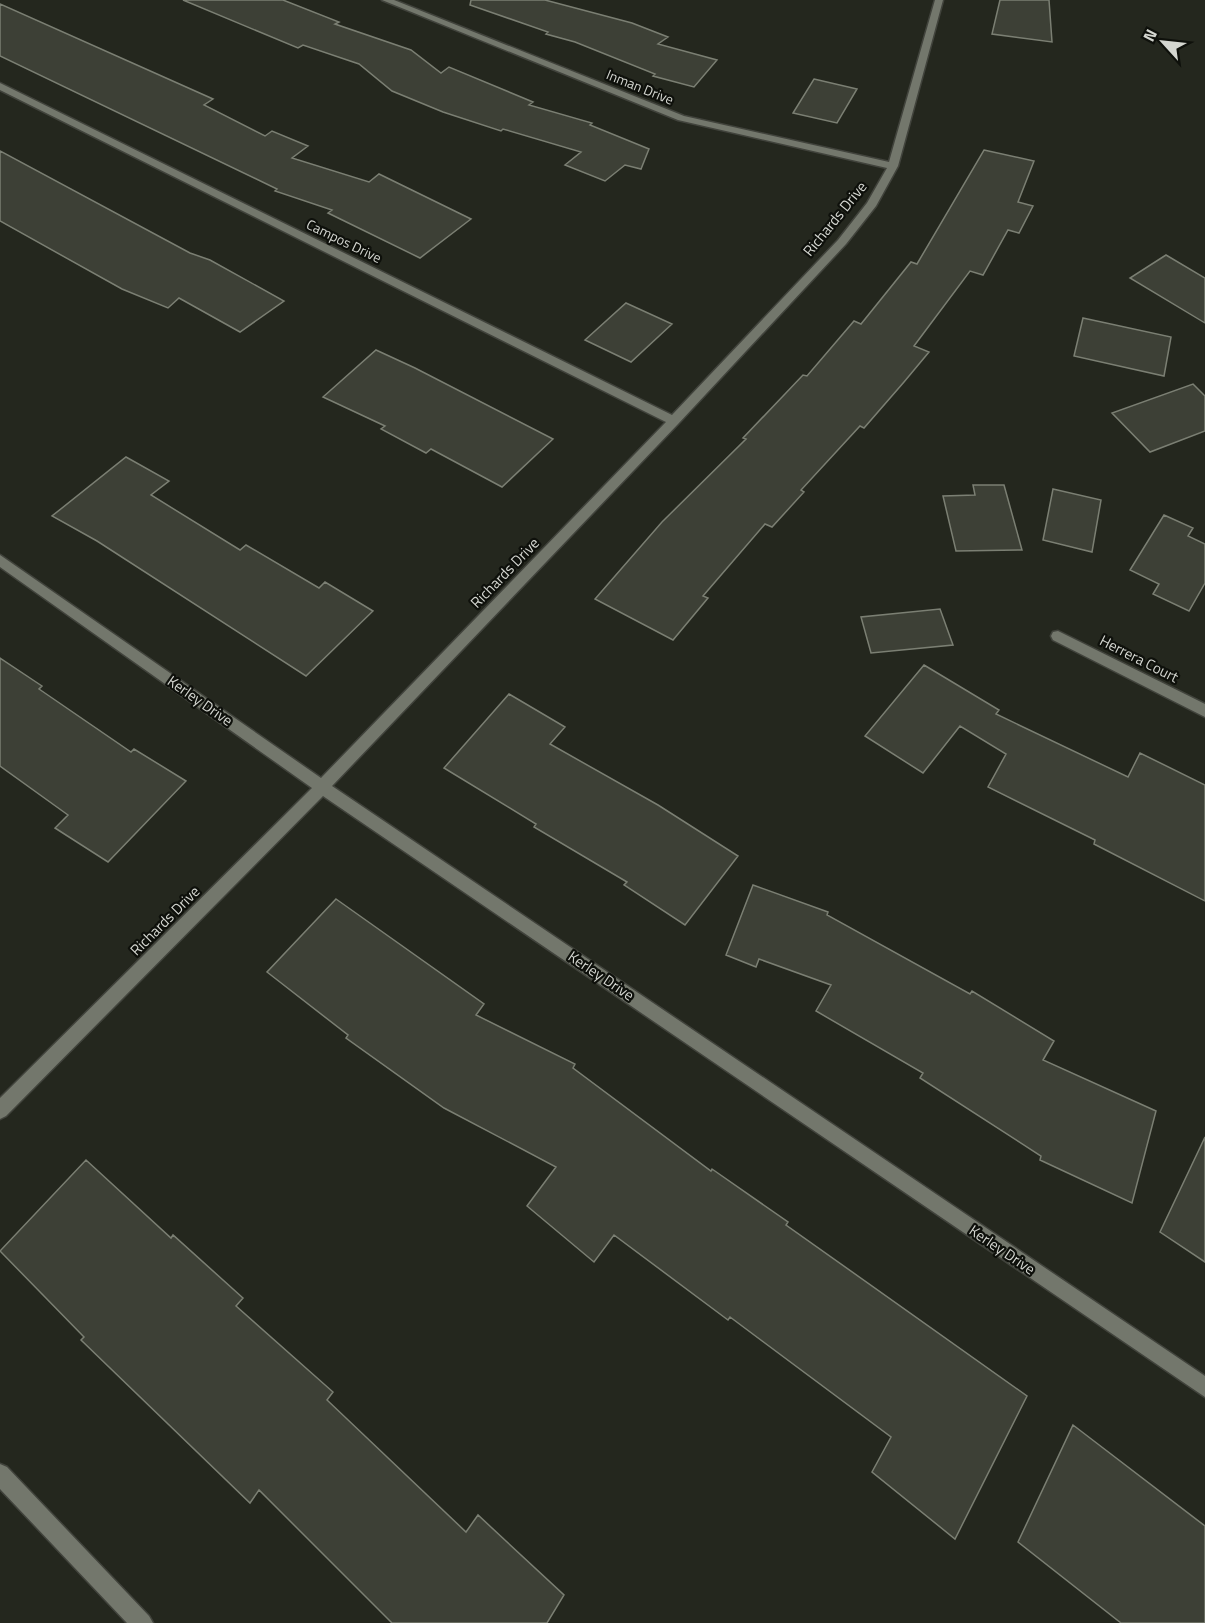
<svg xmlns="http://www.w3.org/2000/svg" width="1205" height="1623" viewBox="0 0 1205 1623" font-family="'Titillium Web',sans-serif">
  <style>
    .building { fill: #3d4036; stroke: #7b7f73; stroke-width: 1.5 }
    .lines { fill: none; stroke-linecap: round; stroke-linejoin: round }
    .street-casing { stroke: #41433c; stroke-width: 3 }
    .street { fill: #73776c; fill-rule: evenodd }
    .labels { text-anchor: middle; stroke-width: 4.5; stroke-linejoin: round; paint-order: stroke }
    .far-street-label { font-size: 14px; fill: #d4d6d0; stroke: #0e100b }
    .street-label { font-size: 15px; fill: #d4d6d0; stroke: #0e100b }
  </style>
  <rect width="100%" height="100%" fill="#24271e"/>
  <path class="building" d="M183,0H283L339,22L335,24L411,50L441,73L449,67L533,102L529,105L592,123L590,125L649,149L641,169L625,165L605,181L565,165L581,152L503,129L501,131L443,112L392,91L359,64L303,45L298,48Z
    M471,0H545L632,23L668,37L658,44L717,60L694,87L653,76L655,74L575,42L546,34L548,32L470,5Z
    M1000,0H1049L1052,42L992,34Z
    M0,4L213,99L204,105L265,136L272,131L308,146L292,158L369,182L379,174L471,219L420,258L328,213L332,210L275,191L277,189L0,56Z
    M814,79L857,89L837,123L793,113Z
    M984,150L1034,161L1018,202L1033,206L1019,233L1008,230L983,275L970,271L914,346L929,352L904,382L864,428L860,426L801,490L804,492L772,527L765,524L703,596L708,598L673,640L595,599L662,522L746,439L743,438L803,375L807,376L854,321L861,324L911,262L917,264Z
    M0,151L190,253L210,260L284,301L240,332L179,298L168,308L122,289L0,221Z
    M1166,255L1205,278V323L1130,278Z
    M626,303L672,324L631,362L585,340Z
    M1083,318L1171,337L1164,376L1074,356Z
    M376,350L415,368L553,439L502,487L431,449L426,453L381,429L385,426L323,397Z
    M1193,384L1205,396V431L1150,452L1112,413Z
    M126,457L169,481L151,495L240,550L246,545L319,588L325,582L373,611L306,676L97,541L52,516Z
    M973,485H1004L1022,550L956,551L943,496L975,495Z
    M1053,489L1101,500L1092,552L1043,540Z
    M1164,515L1193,528L1188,536L1205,544V583L1189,611L1153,594L1159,584L1130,570Z
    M940,609L953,645L871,653L861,617Z
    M0,658L42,686L39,689L131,752L134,749L186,781L108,862L55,828L68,815L0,766Z
    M924,665L999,710L996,714L1128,777L1140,753L1205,785V901L1094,844L1095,840L988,787L1006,754L960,726L923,773L865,736Z
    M509,694L565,727L550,744L658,805L738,856L685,925L624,885L627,882L534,827L536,824L444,768Z
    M753,885L828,912L827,915L970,994L972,991L1054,1041L1043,1060L1156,1111L1132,1203L1040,1160L1041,1156L920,1078L923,1073L816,1011L831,985L759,959L756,967L726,955Z
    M336,899L484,1004L476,1015L575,1064L573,1068L711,1171L712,1169L788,1222L786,1225L1027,1396L955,1539L872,1472L891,1437L730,1317L728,1320L614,1235L594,1262L527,1206L556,1167L444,1108L346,1038L348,1035L267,972Z
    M1205,1137V1262L1160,1232Z
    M86,1160L171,1238L173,1235L243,1298L236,1306L333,1392L327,1400L466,1532L478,1515L564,1595L547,1623H392L259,1490L250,1503L81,1340L84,1337L0,1251Z
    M1073,1425L1205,1526V1623H1121L1018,1542Z"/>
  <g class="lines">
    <g class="street-casing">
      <path id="street" d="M382,0H394L684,116L889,162L935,0H943L898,166L876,206L846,244L678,424L332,786L1205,1376V1397L323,796L6,1116L0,1119V1098L312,788L0,567V555L321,778L666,422L0,90V83L672,415L838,240L867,203L887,168L678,120Z
        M1058,631L1205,704V717L1053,640L1051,636L1053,632Z
        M0,1464L7,1467L149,1616L153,1623H127L0,1489Z"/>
    </g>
    <use href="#street" class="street"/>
  </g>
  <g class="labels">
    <g class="far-street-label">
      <text transform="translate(640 87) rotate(22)" y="5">Inman Drive</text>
      <text transform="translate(344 241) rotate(26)" y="5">Campos Drive</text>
    </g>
    <g class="street-label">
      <text transform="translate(835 219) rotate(-51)" y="5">Richards Drive</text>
      <text transform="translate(505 573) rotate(-46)" y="5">Richards Drive</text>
      <text transform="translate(1139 659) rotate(27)" y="5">Herrera Court</text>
      <text transform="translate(200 701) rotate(35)" y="5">Kerley Drive</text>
      <text transform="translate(165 921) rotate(-45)" y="5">Richards Drive</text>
      <text transform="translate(601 976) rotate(34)" y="5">Kerley Drive</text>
      <text transform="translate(1002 1250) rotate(34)" y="5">Kerley Drive</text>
    </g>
  </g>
  <g transform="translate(1163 42) rotate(297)" stroke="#0e100b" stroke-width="4.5" paint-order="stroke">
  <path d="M0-4.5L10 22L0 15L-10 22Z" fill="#d4d6d0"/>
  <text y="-9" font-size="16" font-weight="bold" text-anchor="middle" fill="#d4d6d0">N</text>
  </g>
</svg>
